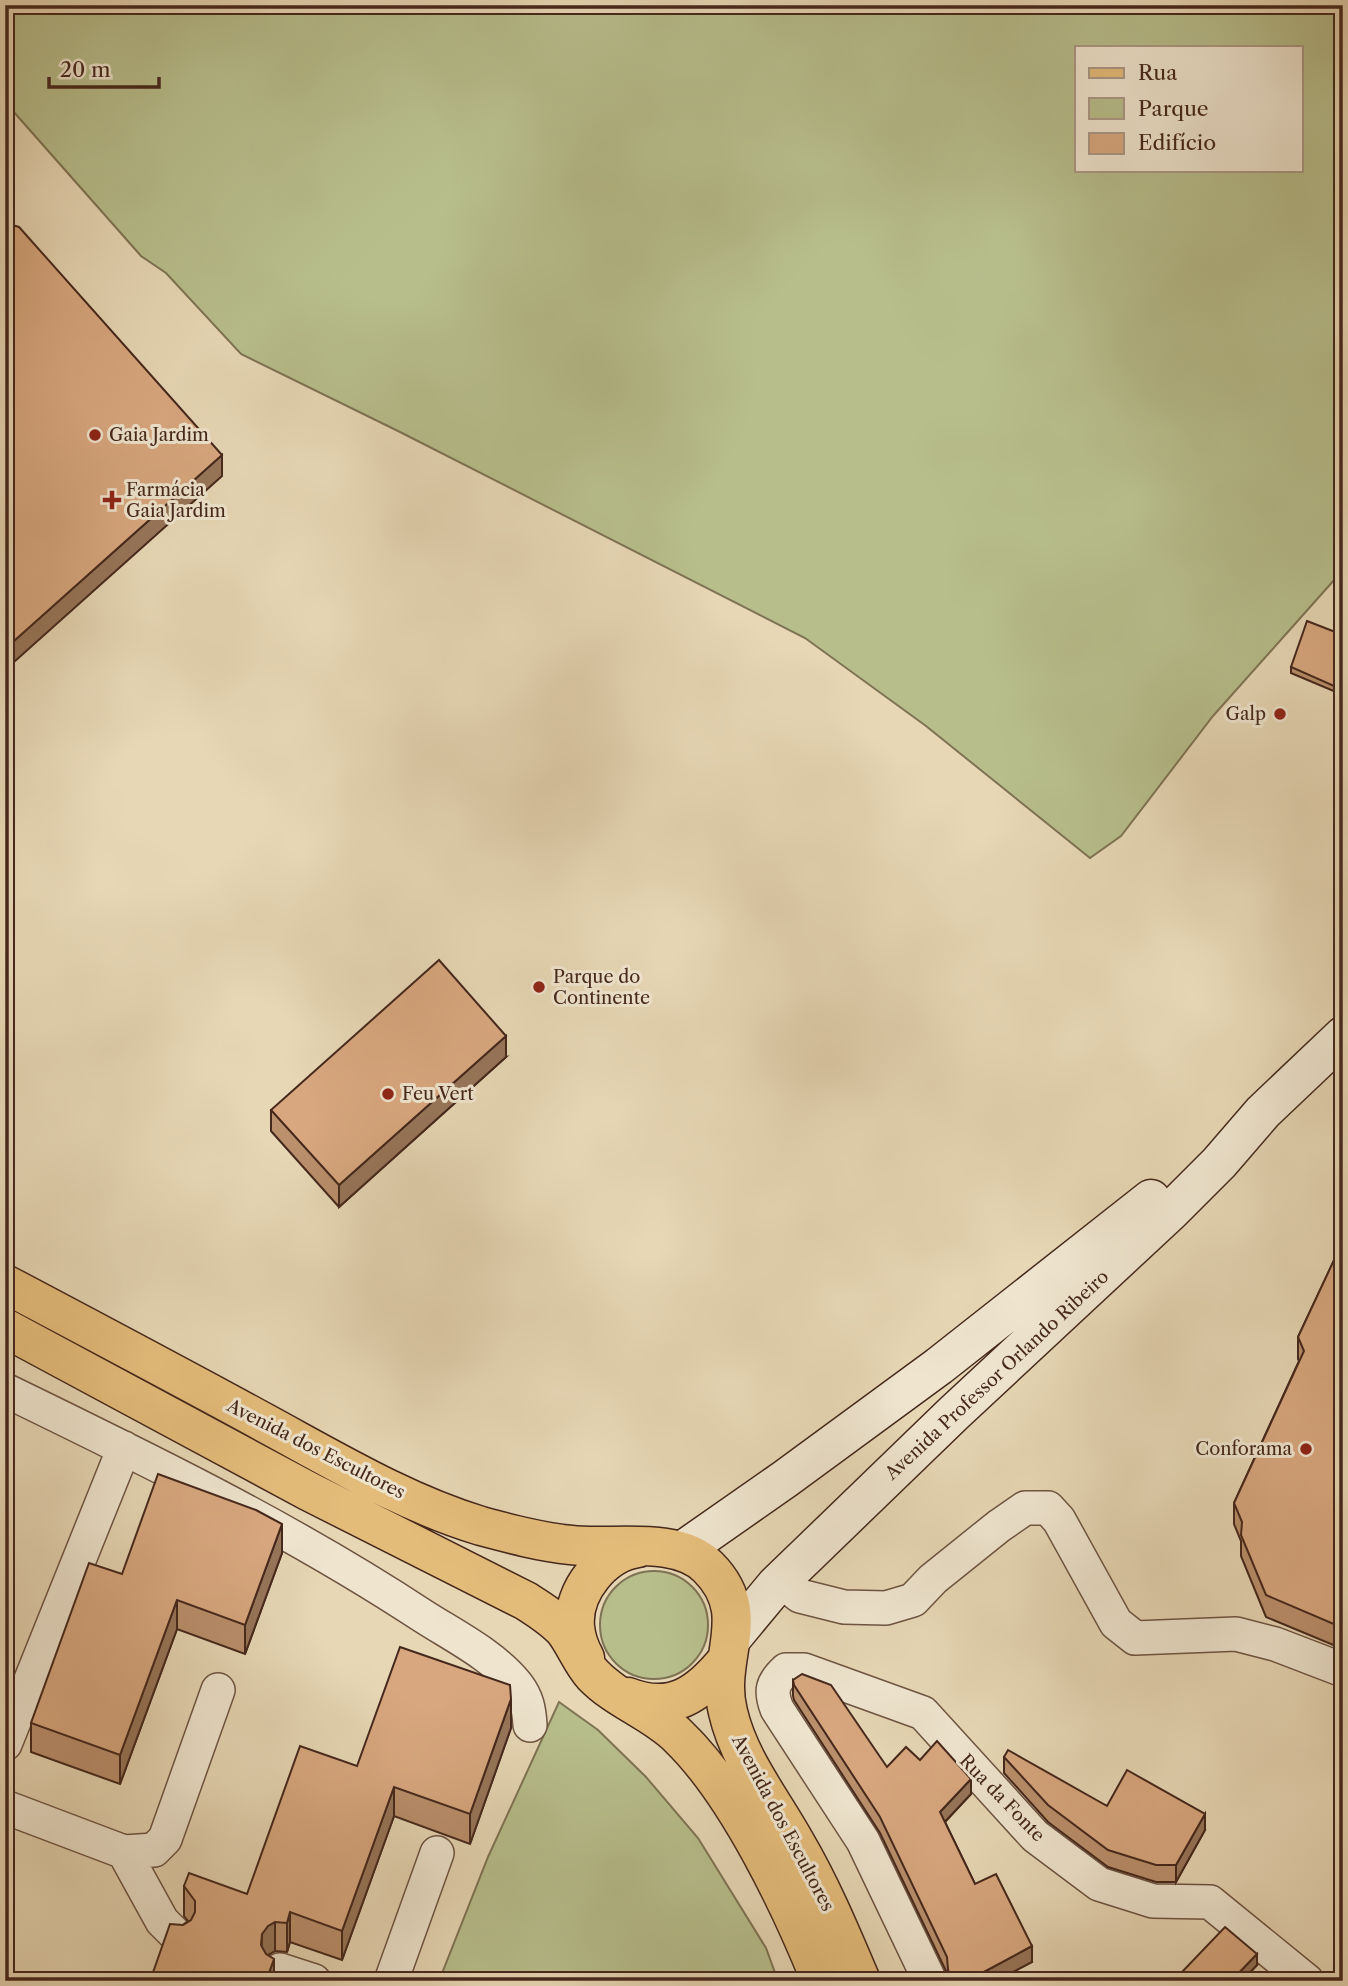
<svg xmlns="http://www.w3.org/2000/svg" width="1348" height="1986" viewBox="0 0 1348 1986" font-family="'Libre Caslon Text',serif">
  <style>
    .green { fill: #b7be8c; stroke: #7e7354; stroke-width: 2; fill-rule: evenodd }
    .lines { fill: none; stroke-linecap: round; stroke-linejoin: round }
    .street-casing { stroke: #6e5442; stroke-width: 36 }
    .secondary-casing { stroke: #45281c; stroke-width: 41 }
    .primary-casing { stroke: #45281c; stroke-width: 41 }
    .street { stroke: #efe5cf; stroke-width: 33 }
    .secondary { stroke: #efe5cf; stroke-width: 38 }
    .primary { stroke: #e4bc7a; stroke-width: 38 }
    .wall { fill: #ba906d; stroke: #45281c; stroke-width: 2 }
    .shaded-wall { fill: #977559; stroke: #45281c; stroke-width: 2 }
    .building { fill: #d8a77f; stroke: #45281c; stroke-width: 2 }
    .poi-dot { fill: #8f2418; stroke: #efe5cf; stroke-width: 2.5 }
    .labels { text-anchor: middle; stroke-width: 6; stroke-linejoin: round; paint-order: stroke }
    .poi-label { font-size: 18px; fill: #45281c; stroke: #efe5cf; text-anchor: start }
    .street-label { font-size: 18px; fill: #45281c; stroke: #efe5cf }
  </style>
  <rect width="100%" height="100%" fill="#e7d7b5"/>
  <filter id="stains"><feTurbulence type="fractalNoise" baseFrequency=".00286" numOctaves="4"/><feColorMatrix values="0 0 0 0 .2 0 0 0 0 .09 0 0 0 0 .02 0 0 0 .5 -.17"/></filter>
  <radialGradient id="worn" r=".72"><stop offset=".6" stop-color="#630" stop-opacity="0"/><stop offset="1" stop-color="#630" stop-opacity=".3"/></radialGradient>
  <path class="green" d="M5,5H1343V570L1213,716L1121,836L1090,858L926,726L805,638L400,432L241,354L166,273L141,256L5,102ZM1077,47H1301V170H1077Z
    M600 1625a54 54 0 1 1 108 0a54 54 0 1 1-108 0Z
    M559,1702L598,1730L646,1777L698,1838L766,1948L778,1981H439L488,1857Z"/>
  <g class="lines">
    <g class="street-casing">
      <path id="street" d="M5,1390C147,1459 291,1529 423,1616C454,1636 493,1655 517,1685C527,1698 529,1709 530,1725
        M781,1581L800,1596L844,1607L886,1608L913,1600L933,1579L999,1526L1025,1508H1048L1059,1520L1116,1623L1135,1638L1236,1634L1275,1644L1343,1670
        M5,1744L124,1448
        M5,1807L124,1852L154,1850L165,1839L218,1690
        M124,1852L162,1921L177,1936
        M280,1970L314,1981
        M391,1981L437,1853
        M930,1981L863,1841L777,1709C770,1691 772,1683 786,1670H804L923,1713L1035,1836L1099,1884L1153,1901L1210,1902L1307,1981"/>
    </g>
    <g class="secondary-casing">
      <path id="secondary" d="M682,1551L785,1479L939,1366L1151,1199
        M732,1638L776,1585L804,1558L954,1413L1171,1211L1219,1163L1263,1112L1343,1036"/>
    </g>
    <g class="primary-casing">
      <path id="primary" d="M5,1284C92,1330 179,1376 265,1423C335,1461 405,1503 481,1526C511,1534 541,1542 571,1545C612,1550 676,1535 708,1567C756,1615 714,1657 728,1712C739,1760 771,1799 795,1842C821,1886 841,1934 861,1981
        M5,1328L308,1491L526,1601C540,1610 553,1618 564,1630C575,1644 581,1662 593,1675C618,1701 654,1712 679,1737C737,1793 791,1906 821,1981
        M585,1658C580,1649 576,1637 575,1627C572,1591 603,1553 638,1548
        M628,1697C672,1714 699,1694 726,1661"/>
    </g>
    <use href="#street" class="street"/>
    <use href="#secondary" class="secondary"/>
    <use href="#primary" class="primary"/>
  </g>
  <path class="wall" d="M1343,635V695L1291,673V667Z
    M506,1057L339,1207L271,1131V1110Z
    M1343,1241V1649L1266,1617L1241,1556V1541L1234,1524V1503L1299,1361L1298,1359V1337Z
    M282,1553L245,1654L177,1629L120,1784L31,1752V1723L122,1574Z
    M793,1680L887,1767L920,1760L971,1794L945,1822L975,1884L1032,1962L996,1981H948L947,1973L880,1833L794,1700L793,1696Z
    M511,1728L470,1844L394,1816L342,1960L290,1942L287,1952L275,1951L268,1955L274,1981L183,1925L188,1921L184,1916V1886L247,1894L357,1766Z
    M1004,1757L1107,1806L1205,1830L1176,1882H1156L1108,1867L1048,1822L1004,1773Z
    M1257,1965L1242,1981H1181V1973Z"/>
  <path class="shaded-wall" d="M222,455V476L5,670V649Z
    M506,1036V1057L339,1207V1185Z
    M282,1524V1553L245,1654V1625Z
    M177,1600V1629L120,1784V1755Z
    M511,1699V1728L470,1844V1814Z
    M971,1779V1794L940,1827V1812Z
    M394,1787V1816L342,1960V1931Z
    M1205,1814V1830L1176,1882V1865Z
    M290,1912V1942L287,1952V1923Z
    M275,1922V1951L268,1955L261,1975L262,1934L268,1926Z
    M1032,1946V1962L996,1981H967Z
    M1257,1954V1965L1242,1981H1231Z
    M274,1959V1981H266Z"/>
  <path class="building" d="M5,223L19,227L222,455L5,649Z
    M1307,621L1343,635V690L1291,667Z
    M439,960L506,1036L339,1185L271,1110Z
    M1343,1241V1628L1266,1595L1241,1535L1242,1522L1234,1503L1304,1351L1298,1337Z
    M158,1474L256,1510L282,1524L245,1625L177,1600L120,1755L31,1723L89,1563L122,1574Z
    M400,1647L510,1685L511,1699L470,1814L394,1787L342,1931L290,1912L287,1923L275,1922L268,1926L262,1934L261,1945L266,1954L274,1959L266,1981H150L170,1924L183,1925L191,1920L195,1912V1901L184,1886L189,1873L247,1894L300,1746L357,1766Z
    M802,1674L831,1685L887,1767L906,1747L920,1760L937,1741L971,1779L940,1812L975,1884L996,1874L1032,1946L967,1981H953L948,1970L947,1957L880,1817L794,1685L793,1680Z
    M1008,1750L1107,1806L1127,1770L1205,1814L1176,1865H1156L1108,1850L1048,1805L1004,1757Z
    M1225,1927L1257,1954L1231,1981H1188L1181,1973Z"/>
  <g class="poi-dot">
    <circle cx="95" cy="435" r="7"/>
    <path d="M108.5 489.5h7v7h7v7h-7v7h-7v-7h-7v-7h7z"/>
    <circle cx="1280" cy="714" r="7"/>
    <circle cx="539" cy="987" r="7"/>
    <circle cx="388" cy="1094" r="7"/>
    <circle cx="1306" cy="1449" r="7"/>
  </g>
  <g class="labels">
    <g class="poi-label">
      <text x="109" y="441">Gaia Jardim</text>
      <text x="126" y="496">Farmácia<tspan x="126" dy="21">Gaia Jardim</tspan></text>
      <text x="1266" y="720" text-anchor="end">Galp</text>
      <text x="553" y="983">Parque do<tspan x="553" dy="21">Continente</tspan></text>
      <text x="402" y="1100">Feu Vert</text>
      <text x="1292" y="1455" text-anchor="end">Conforama</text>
    </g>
    <g class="street-label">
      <text transform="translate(997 1375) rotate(-43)" y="6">Avenida Professor Orlando Ribeiro</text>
      <text transform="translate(316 1449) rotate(27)" y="6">Avenida dos Escultores</text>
      <text transform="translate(1002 1798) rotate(46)" y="6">Rua da Fonte</text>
      <text transform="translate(783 1823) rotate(62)" y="6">Avenida dos Escultores</text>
    </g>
  </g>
  <rect width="1348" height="1986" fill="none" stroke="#e7d7b5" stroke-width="28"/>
  <rect x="7" y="7" width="1334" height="1972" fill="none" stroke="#45281c" stroke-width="3.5"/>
  <rect x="14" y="14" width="1320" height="1958" fill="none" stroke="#45281c" stroke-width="2"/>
  <rect x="1075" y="46" width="228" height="126" fill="#efe5cf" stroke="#ab9987" stroke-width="2"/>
  <rect x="1089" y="68" width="35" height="10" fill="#e4bc7a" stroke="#ab9987" stroke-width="2"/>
  <text x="1138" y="80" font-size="21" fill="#45281c">Rua</text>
  <rect x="1089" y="98" width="35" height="21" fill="#b7be8c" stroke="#ab9987" stroke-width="2"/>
  <text x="1138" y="116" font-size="21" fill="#45281c">Parque</text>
  <rect x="1089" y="133" width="35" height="21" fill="#d8a77f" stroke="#ab9987" stroke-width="2"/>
  <text x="1138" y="150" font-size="21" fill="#45281c">Edifício</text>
  <path d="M49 77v10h110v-10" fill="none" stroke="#45281c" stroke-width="3.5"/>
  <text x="60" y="77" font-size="21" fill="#45281c" stroke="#efe5cf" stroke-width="5" paint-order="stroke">20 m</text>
  <rect width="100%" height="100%" filter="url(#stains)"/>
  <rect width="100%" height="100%" fill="url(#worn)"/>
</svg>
